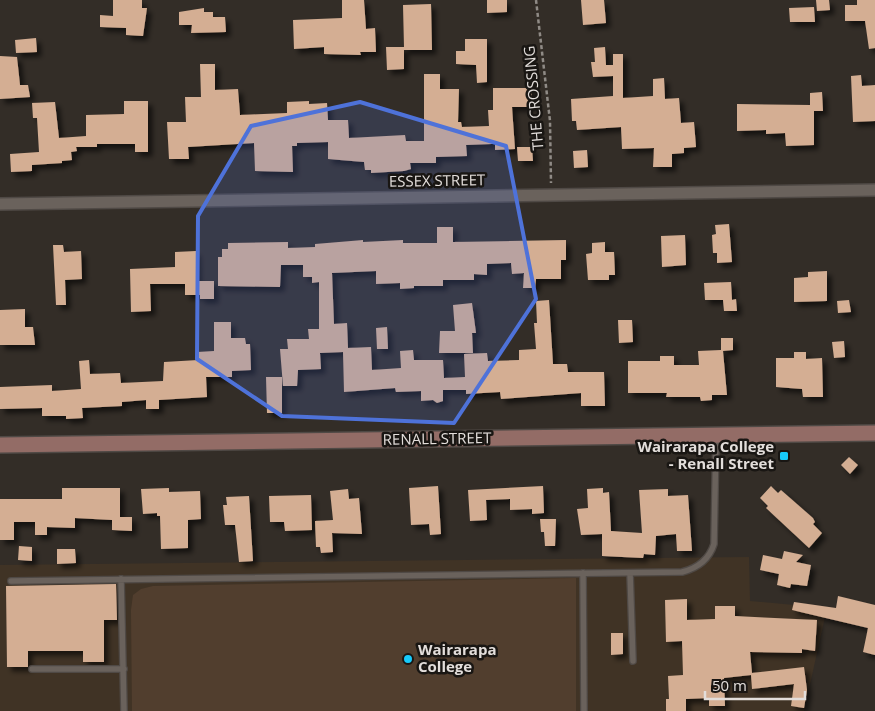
<svg xmlns="http://www.w3.org/2000/svg" width="875" height="711" viewBox="0 0 875 711" font-family="'Open Sans',sans-serif">
  <style>
    .industrial { fill: #403325 }
    .green { fill: #513e2e }
    .building { fill: #d4ae93; filter: url(#shadow) }
    .lines { fill: none; stroke-linecap: round; stroke-linejoin: round }
    .lane-casing { stroke: #4f4945; stroke-width: 8 }
    .street-casing { stroke: #4f4945; stroke-width: 14 }
    .secondary-casing { stroke: #4f4945; stroke-width: 18 }
    .path { stroke: #908b86; stroke-width: 2.5; stroke-dasharray: 4 2.5; stroke-linecap: butt }
    .lane { stroke: #6a625c; stroke-width: 5.5 }
    .street { stroke: #6a625c; stroke-width: 11 }
    .secondary { stroke: #936c66; stroke-width: 15 }
    .marked { fill: #4e72d9; fill-opacity: 0.2; stroke: #4e72d9; stroke-width: 4; stroke-linejoin: round }
    .poi-dot { fill: #17cafb; stroke: #191613; stroke-width: 2 }
    .labels { text-anchor: middle; stroke-width: 5; stroke-linejoin: round; paint-order: stroke }
    .street-label { font-size: 15px; fill: #e3dedb; stroke: #191613 }
    .poi-label { font-size: 15px; font-weight: bold; fill: #e3dedb; stroke: #191613; text-anchor: end }
  </style>
  <defs>
    <filter id="shadow"><feDropShadow dx="4.5" dy="4.5" stdDeviation="2.5" flood-color="#0009"/></filter>
  </defs>
  <rect width="100%" height="100%" fill="#332d27"/>
  <path class="industrial" d="M749,557L750,601L827,608L804,711H0V565Z"/>
  <path class="green" d="M576,578V711H132L131,610L133,595L141,589L153,586Z"/>
  <path class="building" d="M113,0H142V8H147L143,36L126,35V28L100,27V15L113,16Z
    M342,0H364L366,29L375,28L376,52H360L361,55L324,54V47L294,49L293,20L342,18Z
    M487,0H507V12L487,13Z
    M581,0H604L606,23L583,25Z
    M816,0H829L830,10L817,11Z
    M857,0H875V48L869,49L865,21H845V5H857Z
    M431,4L432,50H404V69L387,70L386,47H404L403,5Z
    M814,7L815,22H790L789,8Z
    M204,8V12H213V17H225L226,32L191,33L192,25H179V12Z
    M36,38L37,52L16,53L15,40Z
    M465,39H487V82L477,83L476,65L456,64V51H465Z
    M605,47L606,65H613V54H623V98L653,96V79L664,78L665,99L679,98L681,123L694,122L696,147L684,148V153L672,154V167H653L654,148L622,149L621,127L577,130L576,121H572L571,99L613,96V76L593,77L591,62H595L594,48Z
    M0,56L17,57L20,85H28L30,97L0,99Z
    M200,64H215V90L238,89L240,115L287,113V102L309,101V104L327,103L328,120H348L349,138L405,135L406,141H424V74H440V89H459L458,122H461L462,127L489,126L488,110H493V88H532V107H512L515,149L495,150V144H491L466,145L467,156L436,157V163H410L411,169L404,171L371,173V170H365L364,162L328,159V142L297,143V146H292L293,172L255,171L254,143L188,147L189,159H169L167,122H186L185,97H201Z
    M861,75L862,86L875,85V121L853,122L851,76Z
    M822,92L823,111H814V145L786,146L785,133L766,134V130L737,131V104L810,105V93Z
    M124,101H148V152H135V144H97V147H76L77,151L71,152L72,160L62,161V163L32,165V171L11,172L10,154L39,152L37,118H33L32,103L55,102L59,138L86,136V115L124,114Z
    M517,147H532L533,161H518Z
    M587,150L588,167L574,168L573,151Z
    M729,224L732,262L717,263V253H713L712,235L716,234L715,225Z
    M437,227H453V242L566,240V260H561V279H536L535,288H523L524,273L512,274L511,263L487,264V275L474,274V280H443V286H414V288L400,289V283L376,284V271L332,273L334,324L347,323L348,348L371,347L372,370L401,368L400,351L413,350L414,360H443L444,378L465,377L464,354L487,353L488,361L519,360V350L536,349L534,323H537L536,301L549,300L553,364H567L568,372H604L605,406H581V393L501,399L500,392L466,394V390H443V401L437,403L433,400L421,401V391L396,392L395,388L344,392L343,352L320,353L321,369L298,370L297,386H283L280,349H288L287,339H309L308,329H319V282L312,283V277H303V265H281L280,287L218,286V257H222V249H228V243L288,242V248L315,247V244L363,240V242L403,240V243H437Z
    M685,235L686,265L662,267L661,236Z
    M605,242V252H614L615,275H609V280H588L586,254L592,253V243Z
    M53,245H63L64,252L81,251L82,279L65,280L66,305H56Z
    M196,251L197,281H214V299H200V295H185V284H150L151,311L131,312L130,269L175,267V252Z
    M827,271V301L794,302V278L808,277V272Z
    M731,282L732,300L736,299L737,311H724L723,300H727H705L704,283Z
    M849,300L851,312L838,313L837,301Z
    M472,303L476,333H472L473,353H439L440,331H455L453,305Z
    M25,309V327H33L35,345H0V310Z
    M618,320H632L633,342L619,343Z
    M214,322H231V338H245L246,344H250L251,370L232,371V377H206L207,397L159,400V409H146V400L122,402V406L82,408L83,418L66,419V416H42V408L0,409V387L52,385V391L81,389L79,361L89,360L90,374L120,373L121,383L163,381L164,362L198,360L197,352L214,351Z
    M387,327L388,349H377L376,328Z
    M721,338H733V350L723,351L727,395H712V400L701,401L700,397H666L667,393H628V361H660V356H674V365H699L698,351L721,350Z
    M844,341L845,357L834,358L832,342Z
    M794,352H806V359L822,358L823,397H803L802,389L776,387V358H794Z
    M266,377H282V413H267Z
    M849,457L858,465L850,474L841,465Z
    M438,486L441,534L430,535L429,524L411,525L409,488Z
    M543,486L544,513L532,514V509L510,510V499L486,500L487,520L470,521L468,490Z
    M771,486L778,493L781,490L813,518L815,522L813,524L822,533L809,548L766,508L768,506L760,498Z
    M62,488H120V517H132V531L112,530V520L75,518V528L47,527V535H35V522H14V540H0V499H62Z
    M169,488V492L200,491L201,519L188,520V548L161,549L160,516H157V513L143,514L141,489Z
    M603,488V493L609,492L611,531L642,533L639,490L668,489V496L688,495L692,551H677L676,534L656,536L655,555L644,554L643,558L602,556V534L581,535L577,509L588,508L587,489Z
    M348,489L349,499L359,498L362,534L332,533L333,552L321,553L320,547H316L315,521L333,520L330,491Z
    M311,495L312,530L285,531L284,522H270L269,496Z
    M249,496L253,561L239,562L235,525H225L223,505H227L226,497Z
    M540,519H556L555,546H545L544,532H541Z
    M19,546L32,547V561L18,560Z
    M57,549H75L76,563L57,564Z
    M784,551L803,555L796,562L811,565L807,586L791,584L790,588L777,585L779,574L760,570L763,555L782,559Z
    M116,584L117,620H104V662H83V651H28V667H7L6,586Z
    M838,596L875,605V655L863,652L868,628L792,610L794,602L836,608Z
    M687,599V620L715,619V606H735V616L817,620L815,651L802,649V653L750,652L752,673L804,667L807,690L804,708L791,706L794,684L752,689L751,675L724,678L725,706H709V698L686,699V711H666V699H669L668,676L683,675L682,641L666,642L665,600Z
    M611,633H623V654L611,655Z"/>
  <g class="lines">
    <g class="lane-casing">
      <path id="lane" d="M583,573L584,711
        M630,573L633,661
        M121,579L124,711
        M11,581L682,572C698,568 709,560 714,544L716,437
        M32,669H124"/>
    </g>
    <g class="street-casing">
      <path id="street" d="M0,204L875,190"/>
    </g>
    <g class="secondary-casing">
      <path id="secondary" d="M0,445L875,433"/>
    </g>
    <path class="path" d="M536,0L550,121L551,183"/>
    <use href="#lane" class="lane"/>
    <use href="#street" class="street"/>
    <use href="#secondary" class="secondary"/>
  </g>
  <path class="marked" d="M360,102L506,146L536,299L454,423L282,416L197,359L198,216L251,126Z"/>
  <g class="poi-dot">
    <rect x="779" y="451" width="10" height="10" rx="2.5"/>
    <circle cx="408" cy="659" r="5"/>
  </g>
  <g class="labels">
    <g class="street-label">
      <text transform="translate(534 98) rotate(-95)" y="5">THE CROSSING</text>
      <text transform="translate(437 181) rotate(-1)" y="5">ESSEX STREET</text>
      <text transform="translate(437 439) rotate(-1)" y="5">RENALL STREET</text>
    </g>
    <g class="poi-label">
      <text x="774" y="452">Wairarapa College<tspan x="774" dy="17">- Renall Street</tspan></text>
      <text x="418" y="655" text-anchor="start">Wairarapa<tspan x="418" dy="17">College</tspan></text>
    </g>
  </g>
  <path d="M705 691v8h100v-8" fill="none" stroke="#e3dedb" stroke-width="2.5"/>
  <text x="712" y="691" font-size="15" fill="#e3dedb" stroke="#191613" stroke-width="4" paint-order="stroke">50 m</text>
</svg>
